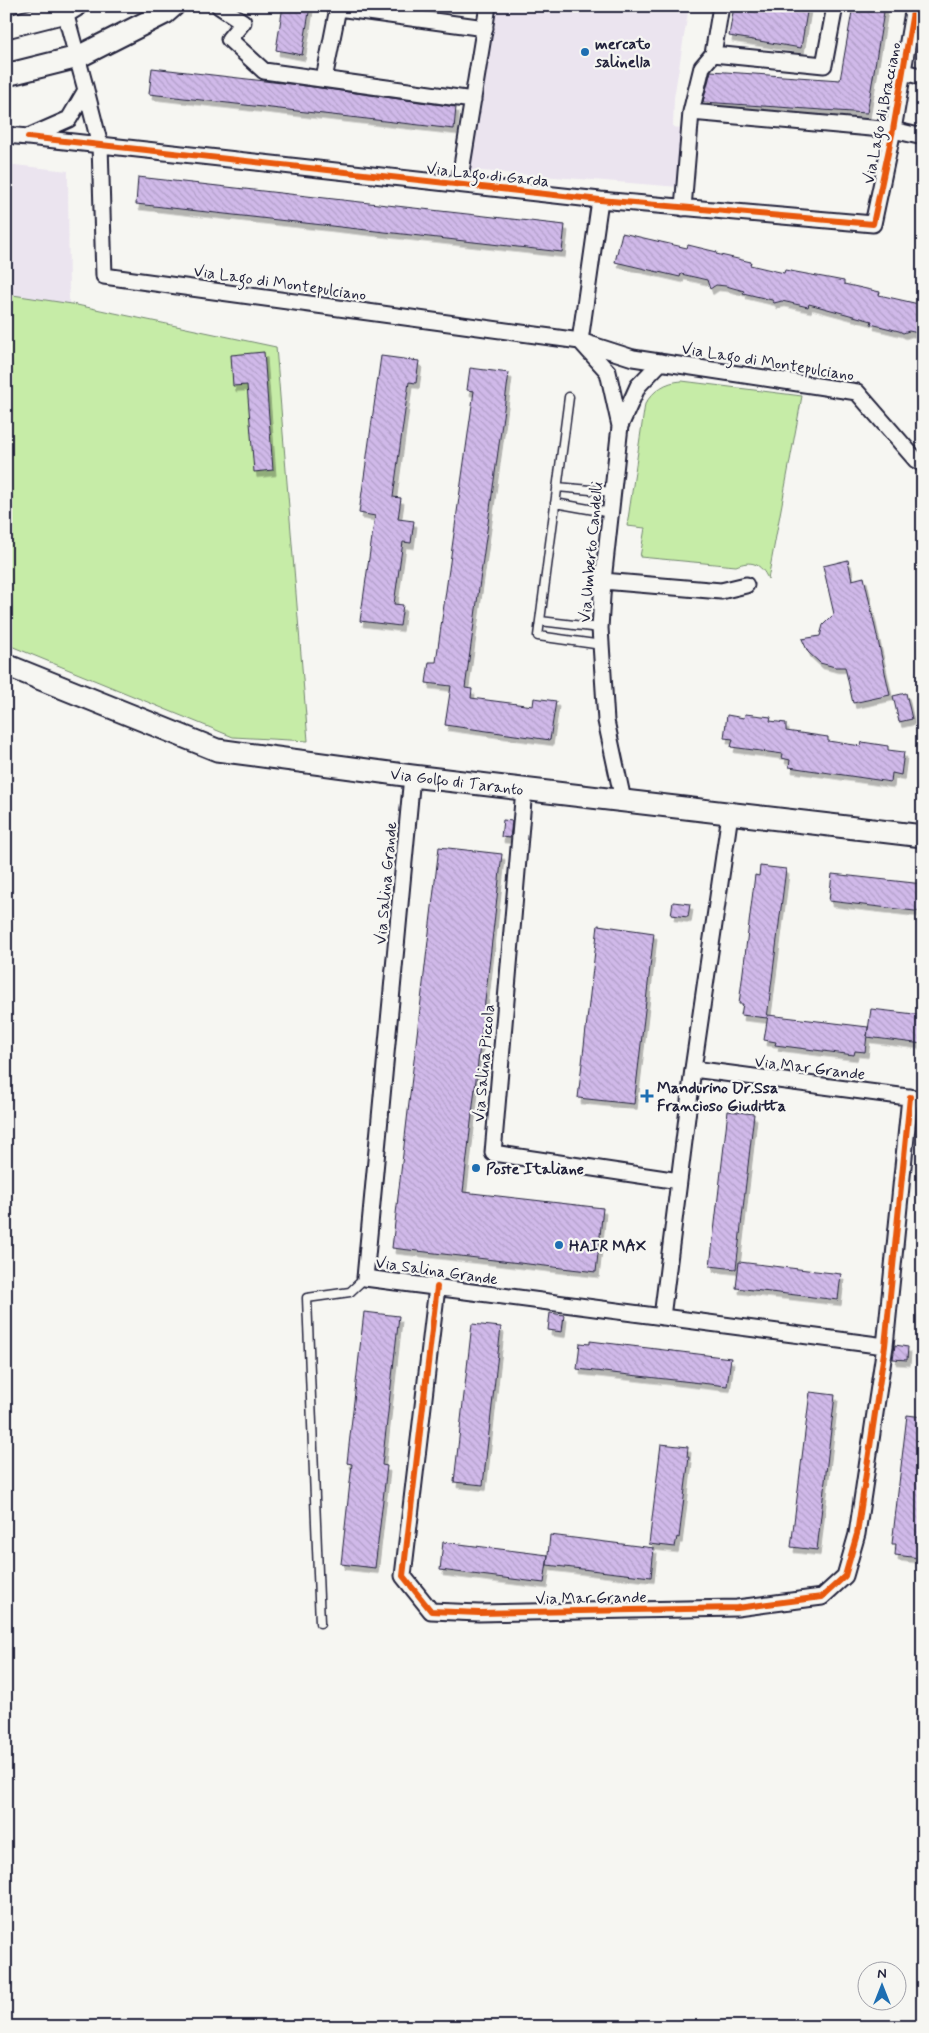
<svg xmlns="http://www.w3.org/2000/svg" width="929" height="2033" viewBox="0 0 929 2033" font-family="Mynerve,sans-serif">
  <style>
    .built { fill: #ebe4ef }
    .green { fill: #c6eca7; stroke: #748771 }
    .building { fill: url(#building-back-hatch); stroke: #22223b; filter: url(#shadow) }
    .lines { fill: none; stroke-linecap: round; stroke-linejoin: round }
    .lane-casing { stroke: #22223b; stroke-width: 11 }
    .street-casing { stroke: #22223b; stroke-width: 19 }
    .secondary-casing { stroke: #22223b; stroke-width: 25 }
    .lane { stroke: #f6f6f2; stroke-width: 8 }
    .street { stroke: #f6f6f2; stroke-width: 15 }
    .secondary { stroke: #f6f6f2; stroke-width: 21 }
    .cycleway-casing { stroke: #f6f6f2; stroke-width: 9 }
    .cycleway { stroke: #e8590c; stroke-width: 6 }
    .poi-dot { fill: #1f6fb2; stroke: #f6f6f2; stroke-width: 2 }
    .labels { text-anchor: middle; stroke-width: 4.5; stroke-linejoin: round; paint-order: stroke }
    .poi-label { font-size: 16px; font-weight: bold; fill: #22223b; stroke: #f6f6f2; text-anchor: start }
    .street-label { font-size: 16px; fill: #22223b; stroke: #f6f6f2 }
  </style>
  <defs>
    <pattern id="building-back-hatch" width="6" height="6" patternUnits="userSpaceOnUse" patternTransform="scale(1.25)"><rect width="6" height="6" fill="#d0b9e9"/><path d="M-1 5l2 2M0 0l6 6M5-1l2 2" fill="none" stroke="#b29fc9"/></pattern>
    <filter id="shadow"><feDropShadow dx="3" dy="5.5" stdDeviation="0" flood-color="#0004"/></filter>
  </defs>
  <rect width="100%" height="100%" fill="#f6f6f2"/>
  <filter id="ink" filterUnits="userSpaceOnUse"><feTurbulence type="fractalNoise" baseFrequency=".02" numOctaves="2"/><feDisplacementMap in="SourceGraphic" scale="10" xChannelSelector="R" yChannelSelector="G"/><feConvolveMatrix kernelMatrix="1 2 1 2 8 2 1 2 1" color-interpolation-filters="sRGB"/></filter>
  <g filter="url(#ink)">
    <path class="built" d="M496,6H689L674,98L673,127L685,129L679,187L469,170Z
      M6,164L68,171L69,304L6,294Z"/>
    <path class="green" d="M6,294L72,304L276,347L308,741L233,737L6,644Z
      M682,381L802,396L768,579C761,563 751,560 736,566L640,557L645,528L627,526L645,404C654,390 665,382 682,381Z"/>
    <path class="building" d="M283,6H310L302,55L276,50Z
      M734,6H808L801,48L729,36Z
      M853,6H885L867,113L703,102L711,71L840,80Z
      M152,68L299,85L456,107L454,129L149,94Z
      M138,177L565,225L562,252L136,204Z
      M622,233L687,248L688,245L717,252L716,254L751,262L750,265L784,273L785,270L844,281V284L880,292L879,295L923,305V334L909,331L903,333L899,331L871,324L872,321L809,304L808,307L782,301L774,303L772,300L743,293L744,291L726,286L716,285L710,289L707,280L681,274L680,277L615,262Z
      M264,352L273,470L254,472L247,385L233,386L231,355Z
      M381,356L419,361L416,383L409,382L393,497L401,498L398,519L414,521L411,543L403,542L394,604L403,605L400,626L360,621L375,516L359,513Z
      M470,368L509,373L465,688L472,689L471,698L533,706L534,698L556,701L550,740L445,725L451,686L426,683L429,662H436L474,391L467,390Z
      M848,560L852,580L864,577L890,695L853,703L845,667H835L820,663L808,652L802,639L820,636L823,625L834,614L823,566Z
      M906,693L912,719L899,722L893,696Z
      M745,714L771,717L770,721L786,723V731L828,737V741L861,746L862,742L888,746V750L904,752L901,775L892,773L891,782L789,767L790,760L782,758L783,754L731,747L733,739L724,738L727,715L744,718Z
      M503,820L512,821L510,838L501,837Z
      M439,847L502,854L463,1192L603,1208L596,1272L392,1248Z
      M760,866L786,869L767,1018L741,1015L743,1004H739L755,875L759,876Z
      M832,874L923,884V912L829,901Z
      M673,902L690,904L688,917L671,915Z
      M598,925L654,933L634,1104L578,1098Z
      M871,1009L923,1015V1044L867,1037Z
      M768,1015L868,1027L865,1052L855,1051L854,1055L775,1045L776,1042L764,1040Z
      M728,1111L754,1114L736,1269L710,1266Z
      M739,1262L841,1274L838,1300L736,1288Z
      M364,1312L399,1316L382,1465L387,1466L375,1568L341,1564L352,1464L347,1463Z
      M550,1313L564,1315L562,1332L548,1330Z
      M472,1324L501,1327L483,1485L454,1482Z
      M590,1341L731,1358L727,1386L577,1369L580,1343L590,1344Z
      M895,1345L908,1347L907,1360L893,1359Z
      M810,1392L835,1395L817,1550L791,1547Z
      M907,1415L923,1417V1537L920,1558L895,1555L896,1544H892Z
      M661,1444L688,1447L687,1457H689L679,1538L677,1537L675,1547L649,1544Z
      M550,1535L654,1548L651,1577L547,1565Z
      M443,1542L548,1555L544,1583L440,1570Z"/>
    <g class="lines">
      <g class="lane-casing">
        <path id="lane" d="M569,397L538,636L602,645
          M557,487L613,492
          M555,503L611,513
          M540,621L600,628
          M320,1623L307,1298L350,1292L365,1278"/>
      </g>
      <g class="street-casing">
        <path id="street" d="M219,6L243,22L229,39L264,71L473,100
          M713,54L824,65L835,6
          M904,72L923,77
          M324,79L338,8L485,28
          M86,90L100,145L104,276L580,341L633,358L857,392L916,460L923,464
          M691,112L893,130L923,137
          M6,135L28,137L69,119L86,90L65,12
          M28,137L600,200L873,224L893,130L914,6
          M459,184L488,6
          M683,208L691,112L702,67L713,54L721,6
          M580,341L600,200
          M581,342L608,372L620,426
          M603,581L721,591L746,585
          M412,776L365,1278L885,1346
          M524,789L493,1153L679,1181
          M623,800L606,721L600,628L603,581L620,426L638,386L661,362
          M693,1069L923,1099
          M437,1287L403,1576L431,1611L479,1613L737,1608L822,1597L845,1576L857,1534L885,1346L910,1097
          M662,1317L693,1069L730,814"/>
      </g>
      <g class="secondary-casing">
        <path id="secondary" d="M6,27L65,12L75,6
          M6,75L78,57L165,13L173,6
          M6,665L217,750L412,776L923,836"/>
      </g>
      <use href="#lane" class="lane"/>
      <use href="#street" class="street"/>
      <use href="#secondary" class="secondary"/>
      <g class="cycleway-casing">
        <path id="cycleway" d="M28,137L600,200L873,224L893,130L914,6
          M437,1287L403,1576L431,1611L479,1613L737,1608L822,1597L845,1576L857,1534L885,1346L910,1097"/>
      </g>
      <use href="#cycleway" class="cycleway"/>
    </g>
  </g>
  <g class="poi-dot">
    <circle cx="585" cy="52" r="5"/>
    <path d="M644.5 1088.5h5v5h5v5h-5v5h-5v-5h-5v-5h5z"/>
    <circle cx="476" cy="1168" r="5"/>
    <circle cx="559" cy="1245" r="5"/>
  </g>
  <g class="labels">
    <g class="poi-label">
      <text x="595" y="49">mercato<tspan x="595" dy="18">salinella</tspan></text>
      <text x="657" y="1093">Mandurino Dr.Ssa<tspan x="657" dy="18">Francioso Giuditta</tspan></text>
      <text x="486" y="1174">Poste Italiane</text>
      <text x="569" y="1251">HAIR MAX</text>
    </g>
    <g class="street-label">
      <text transform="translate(881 113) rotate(-79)" y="6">Via Lago di Bracciano</text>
      <text transform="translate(488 174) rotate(6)" y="6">Via Lago di Garda</text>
      <text transform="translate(280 282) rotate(8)" y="6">Via Lago di Montepulciano</text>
      <text transform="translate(768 361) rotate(9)" y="6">Via Lago di Montepulciano</text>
      <text transform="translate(590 552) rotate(-85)" y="6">Via Umberto Candelli</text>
      <text transform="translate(457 781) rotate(7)" y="6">Via Golfo di Taranto</text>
      <text transform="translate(385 883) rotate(-85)" y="6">Via Salina Grande</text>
      <text transform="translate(483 1063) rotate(-85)" y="6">Via Salina Piccola</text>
      <text transform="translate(810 1067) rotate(7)" y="6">Via Mar Grande</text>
      <text transform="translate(437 1270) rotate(8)" y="6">Via Salina Grande</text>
      <text transform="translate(591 1597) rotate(-1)" y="6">Via Mar Grande</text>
    </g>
  </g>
  <rect width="929" height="2033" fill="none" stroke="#f6f6f2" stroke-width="25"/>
  <rect x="12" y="12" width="904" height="2008" fill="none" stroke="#22223b" stroke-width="2" filter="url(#ink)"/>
  <g transform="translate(882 1986)"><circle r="24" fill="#f6f6f2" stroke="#a1a1a9"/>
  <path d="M0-4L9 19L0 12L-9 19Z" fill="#1f6fb2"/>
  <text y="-8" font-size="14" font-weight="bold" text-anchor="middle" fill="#22223b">N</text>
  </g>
</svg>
